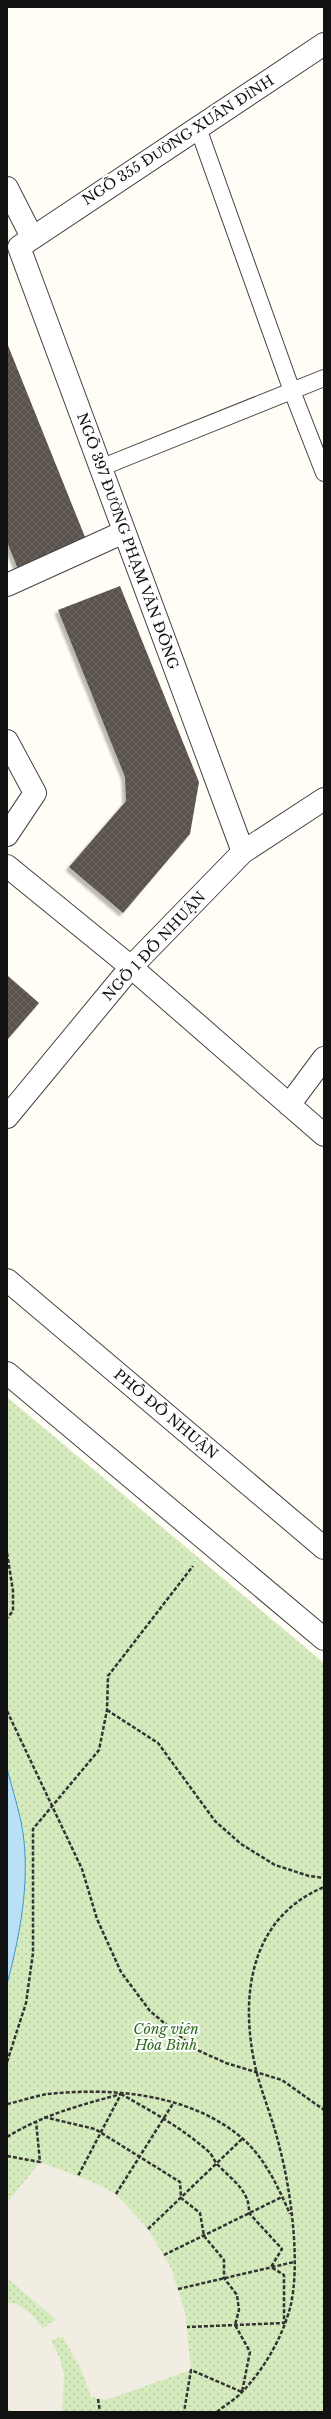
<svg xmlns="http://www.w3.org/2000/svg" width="331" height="2419" viewBox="0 0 331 2419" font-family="'Libre Baskerville',serif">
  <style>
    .park { fill: url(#park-dots) }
    .plaza { fill: #f1ede2 }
    .water { fill: #b9e0f7; stroke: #3f96cf }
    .building { fill: url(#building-cross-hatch); filter: url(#shadow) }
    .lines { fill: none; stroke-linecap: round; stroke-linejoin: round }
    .service-casing { stroke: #444; stroke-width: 18 }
    .minor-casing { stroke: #444; stroke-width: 24 }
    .tertiary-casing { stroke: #444; stroke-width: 24 }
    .path { stroke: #333; stroke-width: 2.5; stroke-dasharray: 4 2; stroke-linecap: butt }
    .service { stroke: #fff; stroke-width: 16 }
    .minor { stroke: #fff; stroke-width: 22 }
    .tertiary { stroke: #fff; stroke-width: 22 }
    .labels { text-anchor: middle; stroke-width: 4; stroke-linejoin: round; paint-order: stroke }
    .street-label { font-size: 14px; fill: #111; stroke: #fff }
    .park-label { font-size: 14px; font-style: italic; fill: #2f6b1f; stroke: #fff }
  </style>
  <defs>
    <pattern id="park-dots" width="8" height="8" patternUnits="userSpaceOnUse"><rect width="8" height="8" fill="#d5ebbd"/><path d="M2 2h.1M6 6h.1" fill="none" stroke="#b6c8a1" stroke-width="1.8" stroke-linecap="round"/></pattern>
    <pattern id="building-cross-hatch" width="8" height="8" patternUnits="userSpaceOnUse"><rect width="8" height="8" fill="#5a524d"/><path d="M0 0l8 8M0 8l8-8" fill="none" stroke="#6d6662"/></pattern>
    <filter id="shadow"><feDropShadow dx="-3.5" dy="3.5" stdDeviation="1" flood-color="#0004"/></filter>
  </defs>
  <rect width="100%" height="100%" fill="#fffdf5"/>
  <path class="park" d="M7,1397L324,1663V2412H7Z"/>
  <path class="plaza" d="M40,2162L95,2183L116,2194L148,2229L171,2268L185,2312L191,2370L106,2400L91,2397L83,2374L63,2337L51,2340L60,2359L64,2375L62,2412H12L7,2407V2303L17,2304L32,2315L43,2328L55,2319L7,2278V2203Z"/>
  <path class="water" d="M7,1768C12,1789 20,1812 23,1833C30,1883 20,1935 7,1984Z"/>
  <path class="building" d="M7,343L87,542L18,569L7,542Z
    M120,586L199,782L190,834L123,913L69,867L126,801L125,777L58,610Z
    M7,975L39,1003L7,1040Z"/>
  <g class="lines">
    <g class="service-casing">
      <path id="service" d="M198,128L292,391L324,473
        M100,468L324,378"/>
    </g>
    <g class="minor-casing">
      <path id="minor" d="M7,188L32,237
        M7,585L124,532
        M7,741L35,793L7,835
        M243,852L19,247L324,44
        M7,866L131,967L324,1135
        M289,1105L324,1058
        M7,1117L131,967L243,852L324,799"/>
    </g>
    <g class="tertiary-casing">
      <path id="tertiary" d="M7,1280L324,1548
        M7,1373L324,1639"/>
    </g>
    <path class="path" d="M7,1553L13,1591V1611L7,1618
      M107,1710L158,1743L215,1821L241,1844L275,1865L309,1876L324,1878
      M7,1711L82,1869L97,1919L121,1972L150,2011L195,2049L226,2063L282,2080L324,2110
      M7,2062L26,2003L33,1953V1829L99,1750L107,1710L108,1676L193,1566
      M121,2094C151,2111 182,2128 208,2151C213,2155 214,2162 219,2166C233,2181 250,2191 249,2213L282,2249L271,2267L284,2275V2323L187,2327
      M7,2104C21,2101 35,2096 48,2094C114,2087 190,2094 242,2138C265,2158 278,2187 290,2214
      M44,2117L95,2129L180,2182L181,2198L200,2213L204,2236L224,2260V2278L237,2295L239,2310L235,2325L250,2352L242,2392L191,2370L184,2412
      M7,2137C42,2115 81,2105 121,2094L78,2176
      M7,2156L40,2162L36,2121
      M116,2194L174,2102
      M148,2229L243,2138
      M164,2255L282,2197
      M178,2289L294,2262
      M98,2399L100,2412
      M217,2412C225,2405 236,2399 243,2391C264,2369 282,2338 290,2308C301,2266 291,2191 280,2149C274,2123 264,2099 257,2074C239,2002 247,1919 324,1887"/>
    <use href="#service" class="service"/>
    <use href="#minor" class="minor"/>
    <use href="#tertiary" class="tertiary"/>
  </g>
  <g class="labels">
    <g class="street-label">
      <text transform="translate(178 140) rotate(-33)" y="5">NGÕ 355 ĐƯỜNG XUÂN ĐỈNH</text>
      <text transform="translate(128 541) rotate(70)" y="5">NGÕ 397 ĐƯỜNG PHẠM VĂN ĐỒNG</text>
      <text transform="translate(154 946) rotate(-47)" y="5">NGÕ 1 ĐỖ NHUẬN</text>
      <text transform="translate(166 1414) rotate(40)" y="5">PHỐ ĐỖ NHUẬN</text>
    </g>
    <g class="park-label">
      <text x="166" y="2034">Công viên<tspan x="166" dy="16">Hòa Bình</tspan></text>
    </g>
  </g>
  <rect width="331" height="2419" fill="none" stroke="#111111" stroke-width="16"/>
</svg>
